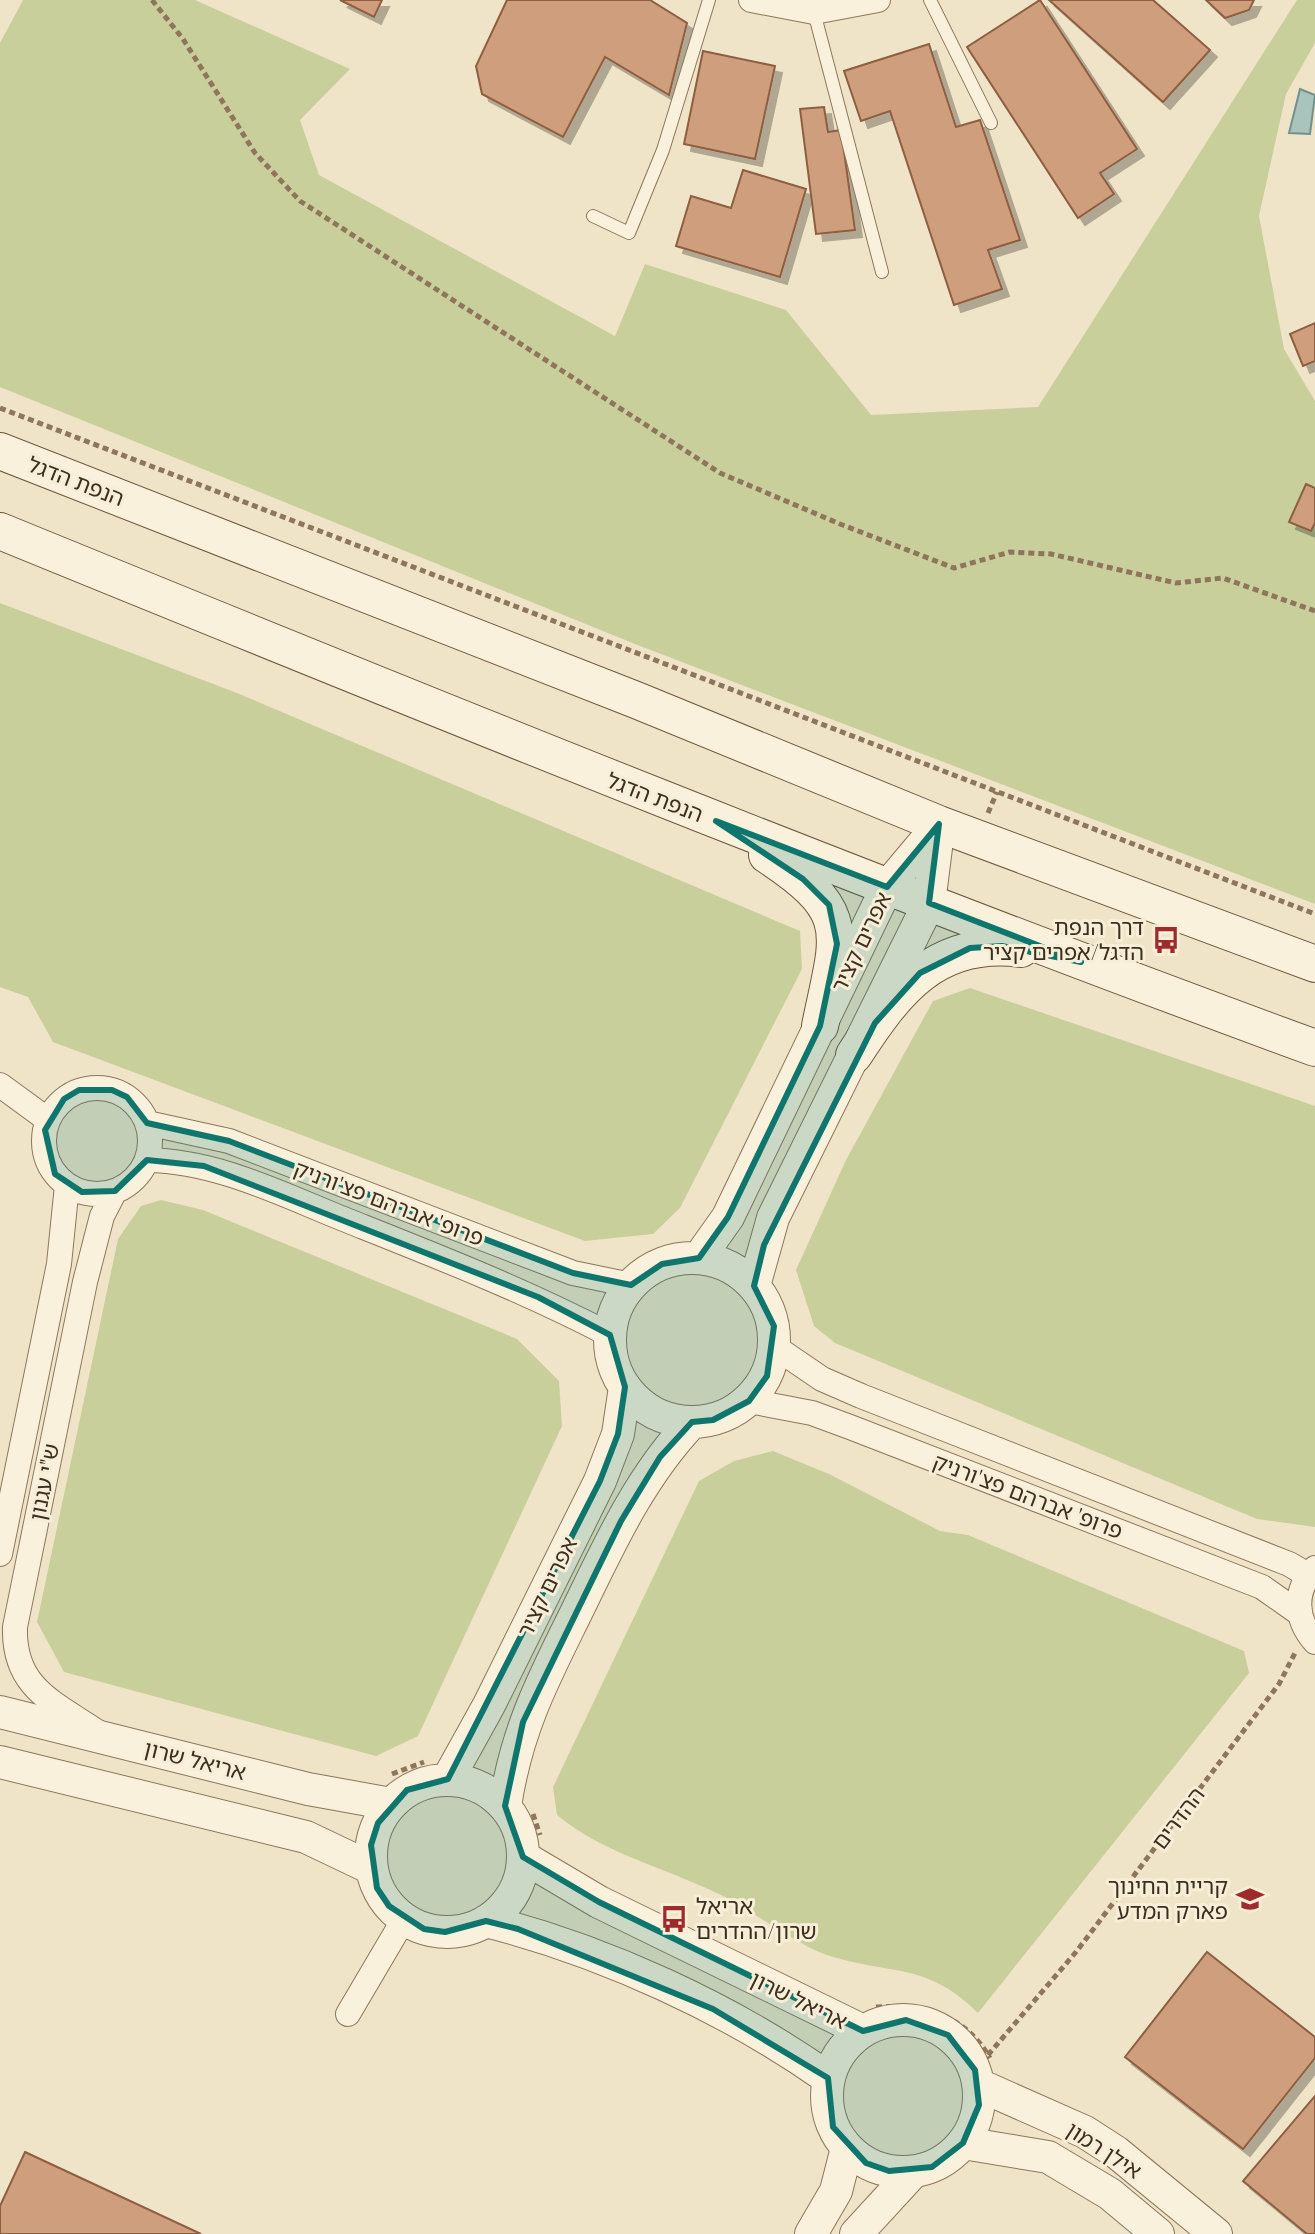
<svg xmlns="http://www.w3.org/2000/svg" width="1315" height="2234" viewBox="0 0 1315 2234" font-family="'Playfair Display','Noto Sans Hebrew',serif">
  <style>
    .green { fill: #c9cf9b }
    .water { fill: #a9c4bc; stroke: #6f938a; stroke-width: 2 }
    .building { fill: #cf9f7d; stroke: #8d5f41; stroke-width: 2; filter: url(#shadow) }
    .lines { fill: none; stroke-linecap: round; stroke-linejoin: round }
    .service-casing { stroke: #8d765c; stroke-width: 14 }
    .minor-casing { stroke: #8d765c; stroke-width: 26 }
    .tertiary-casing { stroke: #8d765c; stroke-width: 34 }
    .secondary-casing { stroke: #6f573f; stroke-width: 38 }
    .path { stroke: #8d765c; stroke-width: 5; stroke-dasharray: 6 4; stroke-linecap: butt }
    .service { stroke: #faf1dc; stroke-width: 12 }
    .minor { stroke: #faf1dc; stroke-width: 24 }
    .tertiary { stroke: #faf1dc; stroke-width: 32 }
    .secondary { stroke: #faf1dc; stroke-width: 36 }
    .marked { fill: #0f766e; fill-opacity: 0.2; stroke: #0f766e; stroke-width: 6; stroke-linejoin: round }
    .labels { text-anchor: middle; stroke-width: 6; stroke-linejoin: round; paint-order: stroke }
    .street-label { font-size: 22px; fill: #3d2e20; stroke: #f7eed8 }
    .poi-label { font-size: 22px; fill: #3d2e20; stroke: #f7eed8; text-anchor: end }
  </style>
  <defs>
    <filter id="shadow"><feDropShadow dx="7" dy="7" stdDeviation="0" flood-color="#0004"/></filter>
  </defs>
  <rect width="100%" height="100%" fill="#f0e4c8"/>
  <path class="green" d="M23,0H195L350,69L300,120L319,175L615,336L645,264L786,310L871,415L1038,407L1297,0H1315V43L1286,94L1259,216L1284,349L1315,401V904L640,646L0,387V43Z
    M0,603L237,693L800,931L802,969L680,1208L653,1234L585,1241L53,1042L28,997L0,987Z
    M970,988L1315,1106V1527L1257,1519L835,1343L814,1326L796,1270L846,1160L933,1001Z
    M161,1200L203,1210L517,1339L559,1381L562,1426L418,1736L376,1756L64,1672L37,1622L118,1239L141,1206Z
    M773,1451L829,1474L940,1531L968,1535L1244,1651L1249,1673L978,2013C928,1963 894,1975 833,1957C799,1947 755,1912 721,1895C666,1868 604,1854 557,1815L553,1787L699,1481L734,1461Z"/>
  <path class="water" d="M1300,89L1315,95L1310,134L1289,133Z"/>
  <path class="building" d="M340,0H382L374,17Z
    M507,0H650L687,23L669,95L605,57L563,137L482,94L476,66Z
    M1040,0L1137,149L1100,173L1114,194L1078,218L967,47Z
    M1049,0H1153L1210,50L1163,102Z
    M1206,0H1254L1249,10L1225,18Z
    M929,44L956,127L980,120L1020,240L988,250L1002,289L954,305L890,111L861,121L844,71Z
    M703,51L775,66L755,159L684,144Z
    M824,107L828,132L841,130L855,230L816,234L800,109Z
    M743,170L806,189L780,277L676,246L691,196L731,208Z
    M1315,323V361L1303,366L1290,334Z
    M1306,484L1315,488V523L1311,531L1289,522Z
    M1207,1952L1315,2037V2058L1243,2149L1125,2057Z
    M1315,2096V2234H1307L1243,2181Z
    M25,2152L201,2234H0V2206Z"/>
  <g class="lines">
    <g class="service-casing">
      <path id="service" d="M930,0L991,123
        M814,12L882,272
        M593,216L629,233L663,150L709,0"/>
    </g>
    <g class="minor-casing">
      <path id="minor" d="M751,0L814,12L878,0
        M0,1085L48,1120
        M44 1141a53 53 0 1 1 106 0a53 53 0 1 1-106 0Z
        M147,1123L229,1141L573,1273L631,1285
        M147,1160C219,1161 285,1196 351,1222C439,1257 526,1291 610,1335
        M775,1347L822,1379L861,1396L1289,1564L1308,1575
        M749,1401L812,1413L850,1427L1262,1587L1299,1613
        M0,1554L59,1264L67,1185
        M1315,1568C1293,1591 1295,1619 1315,1642
        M96,1731C53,1702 13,1687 15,1627L85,1282L102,1216L115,1191
        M348,2014L404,1919"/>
    </g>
    <g class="tertiary-casing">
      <path id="tertiary" d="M610 1340a82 82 0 1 1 164 0a82 82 0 1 1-164 0Z
        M699,1258L728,1217L887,887L939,825
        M754,1286L773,1218L929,903L939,824
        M0,1712L308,1789L391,1804
        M0,1762L306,1837L371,1868
        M448,1779L489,1705L600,1481L618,1434L625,1387
        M371 1856a76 76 0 1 1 152 0a76 76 0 1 1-152 0Z
        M505,1806C517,1728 543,1680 577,1611C610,1543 640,1477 692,1422
        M523,1857L599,1902L863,2031
        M486,1921C604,1951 729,2008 828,2078
        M827 2096a76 76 0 1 1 152 0a76 76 0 1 1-152 0Z
        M979,2085L1085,2132L1116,2152L1216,2234
        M963,2143L1048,2157L1110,2194L1158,2234
        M811,2234L836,2191L847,2148
        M856,2234L913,2172"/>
    </g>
    <g class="secondary-casing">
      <path id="secondary" d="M0,451L636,700L939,824L1315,964
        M0,531C436,709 872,886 1315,1048
        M767,855C855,913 839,932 820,1026
        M854,1055C896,990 936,938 1021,949"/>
    </g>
    <path class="path" d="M152,0L183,39L255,153L300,201L720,473L840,524L954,568L1010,552L1051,554L1176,583L1223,578L1315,611
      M0,408L1315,914
      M988,813L997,792
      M775,1302L787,1325
      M392,1774L424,1762
      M533,1814L540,1835
      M876,2007C924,2004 964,2014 990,2058
      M988,2055L1076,1952L1279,1684L1295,1653"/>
    <use href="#service" class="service"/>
    <use href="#minor" class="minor"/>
    <use href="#tertiary" class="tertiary"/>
    <use href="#secondary" class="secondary"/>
  </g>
  <path class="marked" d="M716,821L887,887L939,824L929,903L1081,962L1002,946L970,948L920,973L875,1023L764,1245L754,1286L774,1326L767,1376L749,1401L713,1420L692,1422L660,1457L621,1521L523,1722L505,1806L523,1857L599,1902L863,2031L906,2020L948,2035L975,2070L979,2105L963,2143L932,2167L889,2171L866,2163L833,2127L828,2078L713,2009L518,1929L486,1921L445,1932L424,1929L389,1906L377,1888L371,1845L378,1823L407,1790L448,1779L600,1481L618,1434L625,1387L610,1335L538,1297L204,1166L147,1160L115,1191L82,1192L55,1174L45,1130L64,1099L79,1090H112L127,1097L147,1123L229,1141L573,1273L631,1285L662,1264L699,1258L728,1217L820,1026L837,944L829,905L803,879Z"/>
  <defs>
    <g id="bus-bare" transform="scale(2.16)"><path d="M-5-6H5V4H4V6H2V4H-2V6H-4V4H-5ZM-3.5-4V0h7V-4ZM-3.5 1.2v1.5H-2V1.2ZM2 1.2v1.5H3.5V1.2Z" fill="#9e2a2b" stroke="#f7eed8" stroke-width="2.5" paint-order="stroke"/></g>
    <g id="school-bare" transform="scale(2.16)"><path d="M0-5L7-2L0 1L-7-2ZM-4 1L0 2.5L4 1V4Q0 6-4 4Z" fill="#9e2a2b" stroke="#f7eed8" stroke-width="2.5" paint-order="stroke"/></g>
  </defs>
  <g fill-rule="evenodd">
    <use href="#bus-bare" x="1166" y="940"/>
    <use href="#school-bare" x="1250" y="1899"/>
    <use href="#bus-bare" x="674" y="1919"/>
  </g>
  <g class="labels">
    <g class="street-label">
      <text transform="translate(76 481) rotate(21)" y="8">הנפת הדגל</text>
      <text transform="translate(655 797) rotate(21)" y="8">הנפת הדגל</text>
      <text transform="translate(861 942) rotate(-64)" y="8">אפרים קציר</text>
      <text transform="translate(389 1203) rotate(21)" y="8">פרופ' אברהם פצ'ורניק</text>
      <text transform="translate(44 1482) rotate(-79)" y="8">ש"י עגנון</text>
      <text transform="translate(1028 1496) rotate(21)" y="8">פרופ' אברהם פצ'ורניק</text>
      <text transform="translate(547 1587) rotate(-64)" y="8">אפרים קציר</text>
      <text transform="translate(195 1760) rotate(14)" y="8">אריאל שרון</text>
      <text transform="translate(1178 1818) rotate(-53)" y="8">ההדרים</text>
      <text transform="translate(799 2000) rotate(26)" y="8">אריאל שרון</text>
      <text transform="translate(1104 2150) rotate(33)" y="8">אילן רמון</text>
    </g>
    <g class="poi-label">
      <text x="1144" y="935">דרך הנפת<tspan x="1144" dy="25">הדגל/אפרים קציר</tspan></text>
      <text x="1228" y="1894">קריית החינוך<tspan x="1228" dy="25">פארק המדע</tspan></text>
      <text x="696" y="1914" text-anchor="start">אריאל<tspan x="696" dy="25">שרון/ההדרים</tspan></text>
    </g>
  </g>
</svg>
